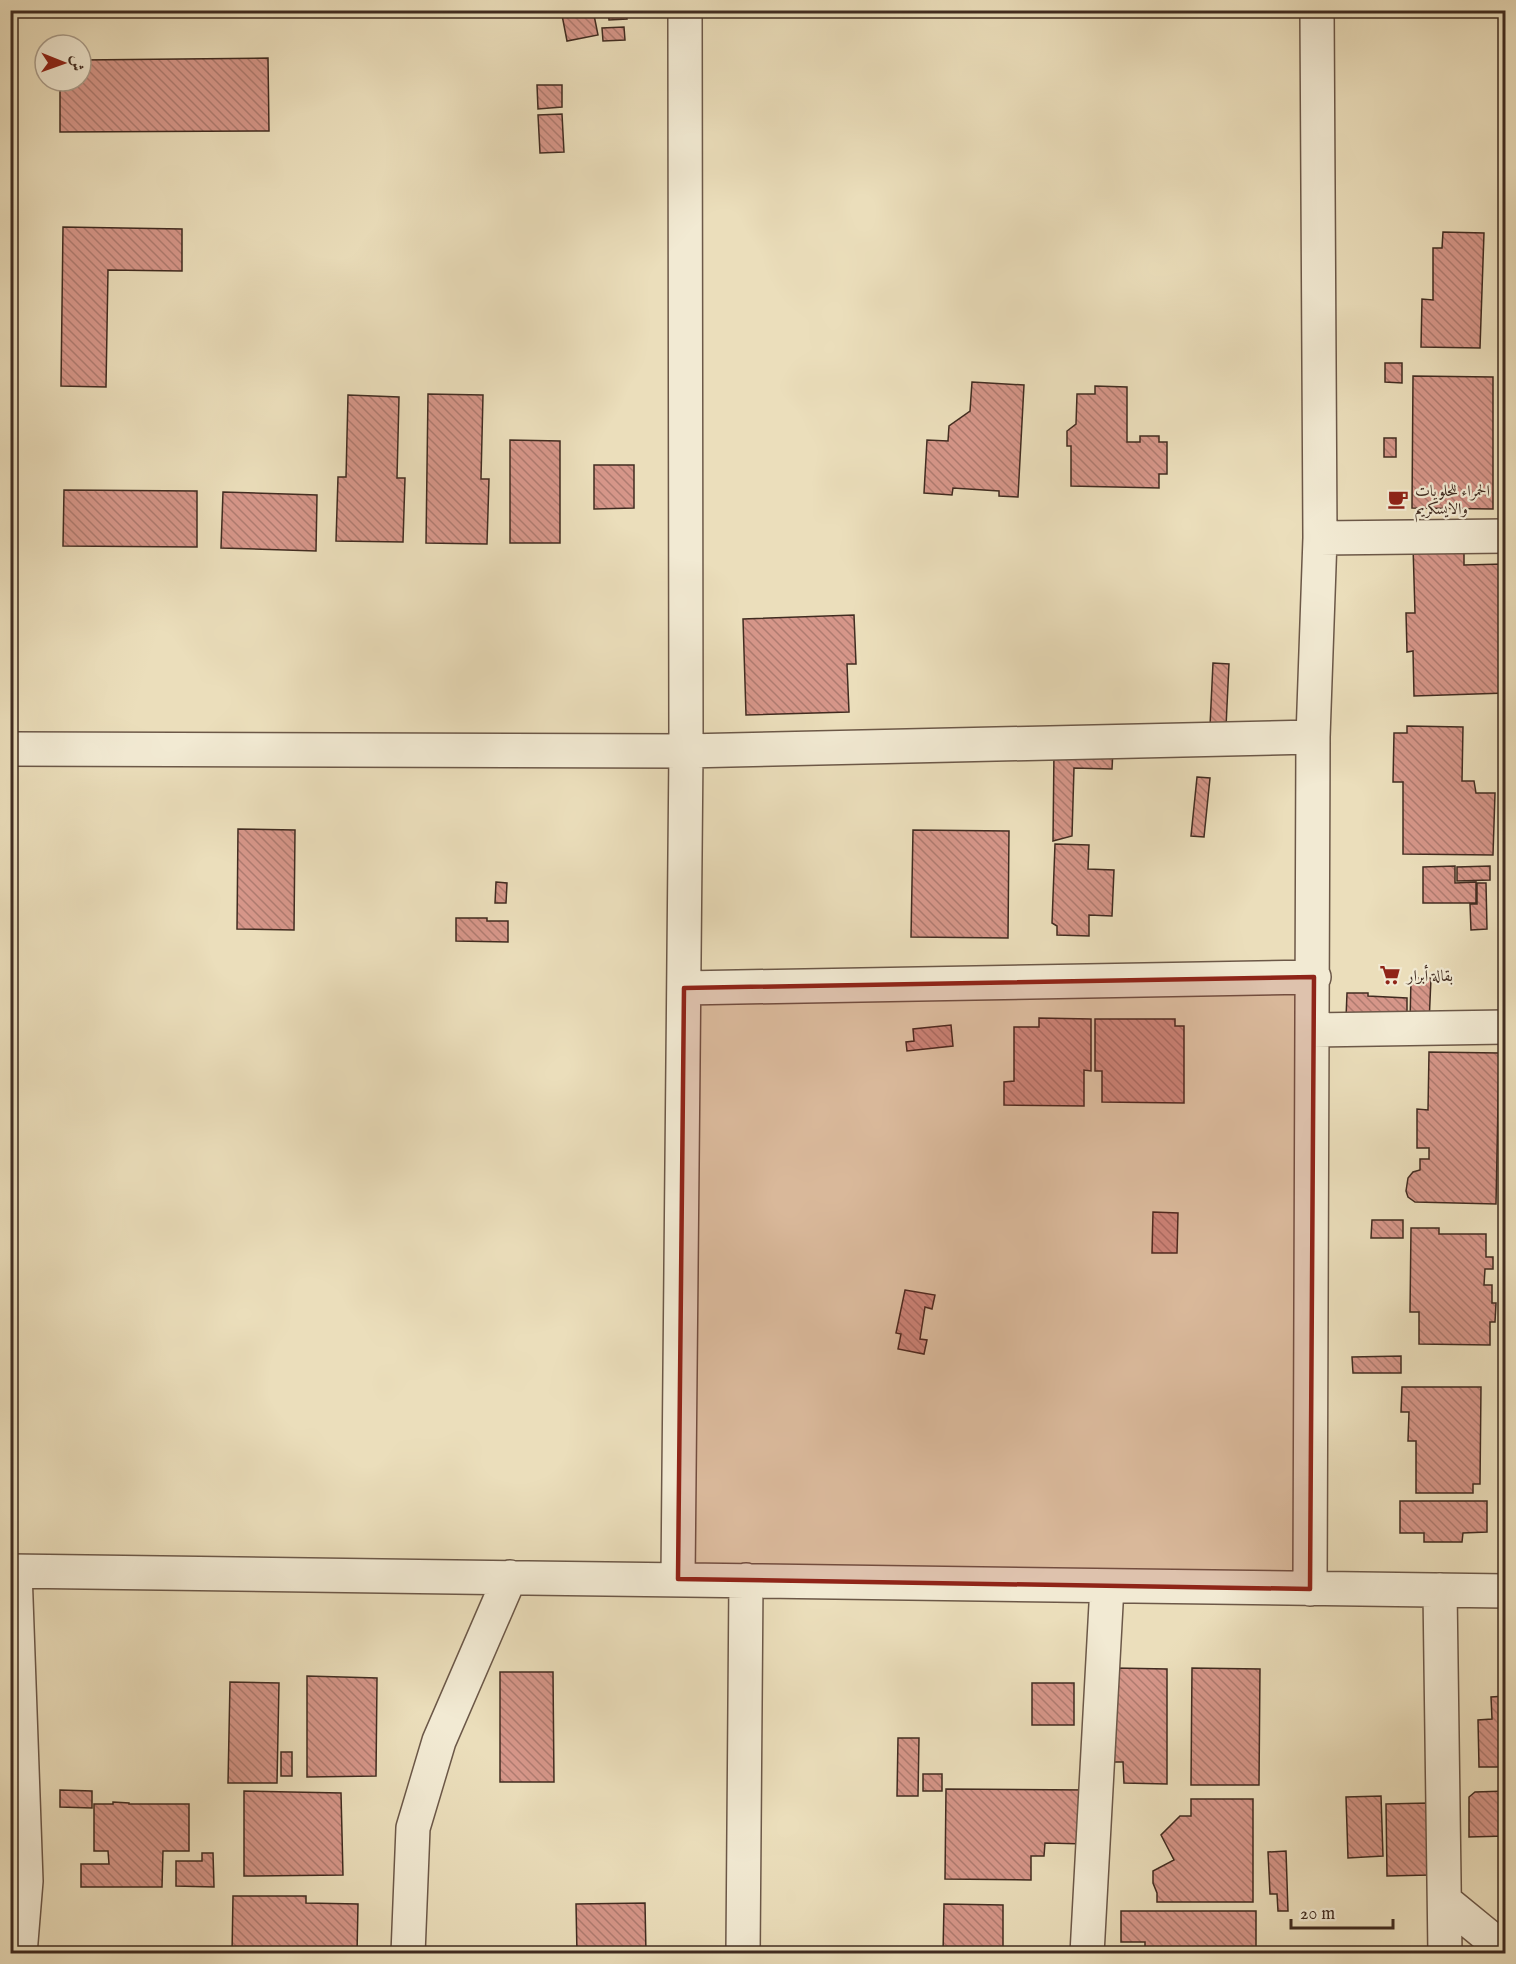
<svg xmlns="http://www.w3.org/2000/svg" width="1516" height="1964" viewBox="0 0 1516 1964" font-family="'IM FELL English',Amiri,serif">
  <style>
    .building { fill: url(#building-back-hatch); stroke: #412c21; stroke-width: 1.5 }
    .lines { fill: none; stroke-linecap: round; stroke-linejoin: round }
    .minor-casing { stroke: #6c5848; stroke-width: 36 }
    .minor { stroke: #f2ead3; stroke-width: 33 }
    .marked { fill: #8f2418; fill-opacity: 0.2; stroke: #8f2418; stroke-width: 4.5; stroke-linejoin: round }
    .labels { text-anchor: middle; stroke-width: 4.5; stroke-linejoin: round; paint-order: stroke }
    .poi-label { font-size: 16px; fill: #412c21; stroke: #f2ead3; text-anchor: start }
  </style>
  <defs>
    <pattern id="building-back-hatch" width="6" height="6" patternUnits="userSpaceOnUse" patternTransform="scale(1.5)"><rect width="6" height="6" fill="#d69689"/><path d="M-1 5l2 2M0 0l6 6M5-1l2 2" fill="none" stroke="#af7b70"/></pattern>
  </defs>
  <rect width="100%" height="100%" fill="#ebdebb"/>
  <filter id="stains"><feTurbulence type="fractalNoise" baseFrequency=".00333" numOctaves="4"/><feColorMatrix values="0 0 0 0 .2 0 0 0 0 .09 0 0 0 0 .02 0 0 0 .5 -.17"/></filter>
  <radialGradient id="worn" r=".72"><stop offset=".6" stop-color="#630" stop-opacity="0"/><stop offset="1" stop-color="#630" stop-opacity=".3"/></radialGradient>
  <path class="building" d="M561,10H593L598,35L567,41Z
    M608,10H626L627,19L609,20Z
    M624,27L625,40L603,41L602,28Z
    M268,58L269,131L60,132V81H81V60Z
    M537,85H562V107L538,109Z
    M562,114L564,152L540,153L538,115Z
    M63,227L182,229V271L108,270L106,387L61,386Z
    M1443,232L1484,233L1480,348L1421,347L1422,299L1433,300V248H1442Z
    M1385,363H1402V383L1385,382Z
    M1413,376L1493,377V509L1412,508Z
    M972,382L1024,385L1018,497L999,496V491L953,488L952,495L924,493L927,440L948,441L949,426L970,411Z
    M1095,386L1127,387V442H1140V436H1159V442H1167V474H1159V488L1071,486V446H1067V431L1076,424L1077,394H1095Z
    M428,394L483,395L481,479H489L487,544L426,543Z
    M348,395L399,397L397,478H405L403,542L336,541L338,477H346Z
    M1384,438H1396V457H1384Z
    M510,440L560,441V543H510Z
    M594,465H634V508L594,509Z
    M64,490L197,491V547L63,546Z
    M223,492L317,495L316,551L221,548Z
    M1464,545V565L1504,564L1506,693L1414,696L1413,651L1407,652L1406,613H1415L1413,546Z
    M854,615L856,664H847L849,712L746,715L743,619Z
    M1213,663L1229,664L1226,727L1210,726Z
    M1407,726L1463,727L1462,781H1474L1476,793H1495L1493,855L1403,854V782H1393L1394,733H1407Z
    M1054,750H1113L1112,769L1074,768L1072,836L1053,841Z
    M1197,777L1210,778L1204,837L1191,836Z
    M238,829L295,830L294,930L237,929Z
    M913,830L1009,831L1008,938L911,937Z
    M1055,844L1089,845L1088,869L1114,870L1112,916L1089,915V936L1057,935V926L1052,923Z
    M1455,866V883L1476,882V903H1423V867Z
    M1490,866V880L1457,881V867Z
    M496,882L507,883L506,903H495Z
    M1477,883H1486L1487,929L1471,930L1470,904H1477Z
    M456,918H487V921H508V942L456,941Z
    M1411,978H1431L1429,1024L1410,1023Z
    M1347,993H1368V996L1407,998V1020L1346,1018Z
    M1039,1018L1091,1019V1071L1084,1070V1106L1004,1105V1082L1014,1081V1027H1039Z
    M1095,1019H1175V1026H1184V1103L1102,1102V1071H1095Z
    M951,1025L953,1046L907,1051L906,1042L914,1041L913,1029Z
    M1429,1052L1499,1053L1496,1204L1415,1202L1408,1197L1406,1191L1408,1178L1413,1172L1420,1170V1159H1429V1148H1417V1109L1428,1110Z
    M1153,1212L1178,1213L1177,1253H1152Z
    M1372,1220H1403V1238H1371Z
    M1411,1228H1439V1234H1486V1257H1493V1269H1485L1484,1285H1492V1303H1496L1495,1322H1490V1345L1419,1344V1312H1410Z
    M905,1290L935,1295L932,1309L925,1307L920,1339L927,1340L924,1354L898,1349L901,1334L896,1333Z
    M1401,1356V1373H1353L1352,1357Z
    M1402,1387H1481L1480,1484H1473V1493H1416V1441H1408L1409,1412H1401Z
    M1400,1501H1487V1532L1463,1533L1462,1542H1424V1533H1400Z
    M1115,1668L1167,1669V1784L1124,1783L1123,1762H1114Z
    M1192,1668L1260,1669L1259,1785H1191Z
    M500,1672H553L554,1782H500Z
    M307,1676L377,1678L376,1776L307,1777Z
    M230,1682L279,1683L277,1783H228Z
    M1032,1683H1074V1725H1032Z
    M1506,1696V1767H1479L1478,1720L1492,1719L1491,1697Z
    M898,1738H919L918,1796H897Z
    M281,1752H292V1776H281Z
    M923,1774H942V1791H923Z
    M946,1789L1088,1790L1087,1844L1045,1843L1044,1856H1031V1880L945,1879Z
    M60,1790L92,1791V1808L60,1807Z
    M244,1791L341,1793L343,1875L244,1876Z
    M1506,1791V1836L1469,1837V1797L1475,1792Z
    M1381,1796L1383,1856L1348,1858L1346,1797Z
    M1191,1799H1253V1902H1157V1893L1153,1883V1871L1174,1860L1161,1835L1180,1816H1191Z
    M113,1802L129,1803V1804H189V1851H163L162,1887H81V1864H109L108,1851H94V1804H113Z
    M1428,1803L1429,1875L1387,1876L1386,1804Z
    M1286,1851L1288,1911H1278L1277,1894H1270L1268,1852Z
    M202,1853H213L214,1887L176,1886V1861H202Z
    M233,1896H306V1903L358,1904L357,1954H314V1947H304V1954H232Z
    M645,1903L646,1954H577L576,1904Z
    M944,1904L1003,1905V1954H943Z
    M1121,1911H1256V1954H1145V1942H1121Z"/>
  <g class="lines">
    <g class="minor-casing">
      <path id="minor" d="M1320,538L1506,536
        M10,749L686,751L1313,737
        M684,988L1314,977
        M1313,1030L1506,1027
        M10,1571L1506,1591
        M15,1571L26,1881L20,1954
        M678,1579L686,751L685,10
        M1310,1589L1313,737L1320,538L1317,10
        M1440,1590L1445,1954
        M1445,1901L1506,1951
        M408,1954L413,1828L439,1741L510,1577
        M743,1954L746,1580
        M1087,1954L1107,1586"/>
    </g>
    <use href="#minor" class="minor"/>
  </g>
  <path class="marked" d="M1314,977L1310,1589L678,1579L684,988Z"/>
  <defs>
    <g id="cafe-bare" transform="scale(1.62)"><path d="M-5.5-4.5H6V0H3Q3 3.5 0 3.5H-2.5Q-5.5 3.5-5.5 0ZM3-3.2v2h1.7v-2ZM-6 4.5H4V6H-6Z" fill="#8f2418" stroke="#f2ead3" stroke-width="2.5" paint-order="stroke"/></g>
    <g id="supermarket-bare" transform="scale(1.62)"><path d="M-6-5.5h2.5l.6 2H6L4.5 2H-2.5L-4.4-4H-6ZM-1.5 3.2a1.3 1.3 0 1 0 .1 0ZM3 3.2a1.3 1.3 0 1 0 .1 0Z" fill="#8f2418" stroke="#f2ead3" stroke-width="2.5" paint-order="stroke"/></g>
  </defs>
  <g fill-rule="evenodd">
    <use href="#cafe-bare" x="1398" y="499"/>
    <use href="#supermarket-bare" x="1390" y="975"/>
  </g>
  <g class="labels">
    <g class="poi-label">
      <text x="1415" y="496">الحمراء للحلويات<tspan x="1415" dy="18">والايسكريم</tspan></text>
      <text x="1407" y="981">بقالة أبرار</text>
    </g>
  </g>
  <rect width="1516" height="1964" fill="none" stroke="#ebdebb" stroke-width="36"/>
  <rect x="12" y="12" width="1492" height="1940" fill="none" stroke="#412c21" stroke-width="3"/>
  <rect x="18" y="18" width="1480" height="1928" fill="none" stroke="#412c21" stroke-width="1.5"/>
  <g transform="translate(63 63) rotate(91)"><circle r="28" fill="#f2ead3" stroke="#ab9e8c" stroke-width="1.5"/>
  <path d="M0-4.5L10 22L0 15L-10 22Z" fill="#8f2418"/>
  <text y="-9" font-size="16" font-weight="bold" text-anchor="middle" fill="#412c21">ش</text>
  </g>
  <path d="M1291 1919v9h102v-9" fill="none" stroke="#412c21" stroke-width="3"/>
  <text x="1300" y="1919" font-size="18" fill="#412c21" stroke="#f2ead3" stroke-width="4.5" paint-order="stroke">20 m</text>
  <rect width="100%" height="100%" filter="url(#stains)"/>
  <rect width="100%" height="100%" fill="url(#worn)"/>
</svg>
